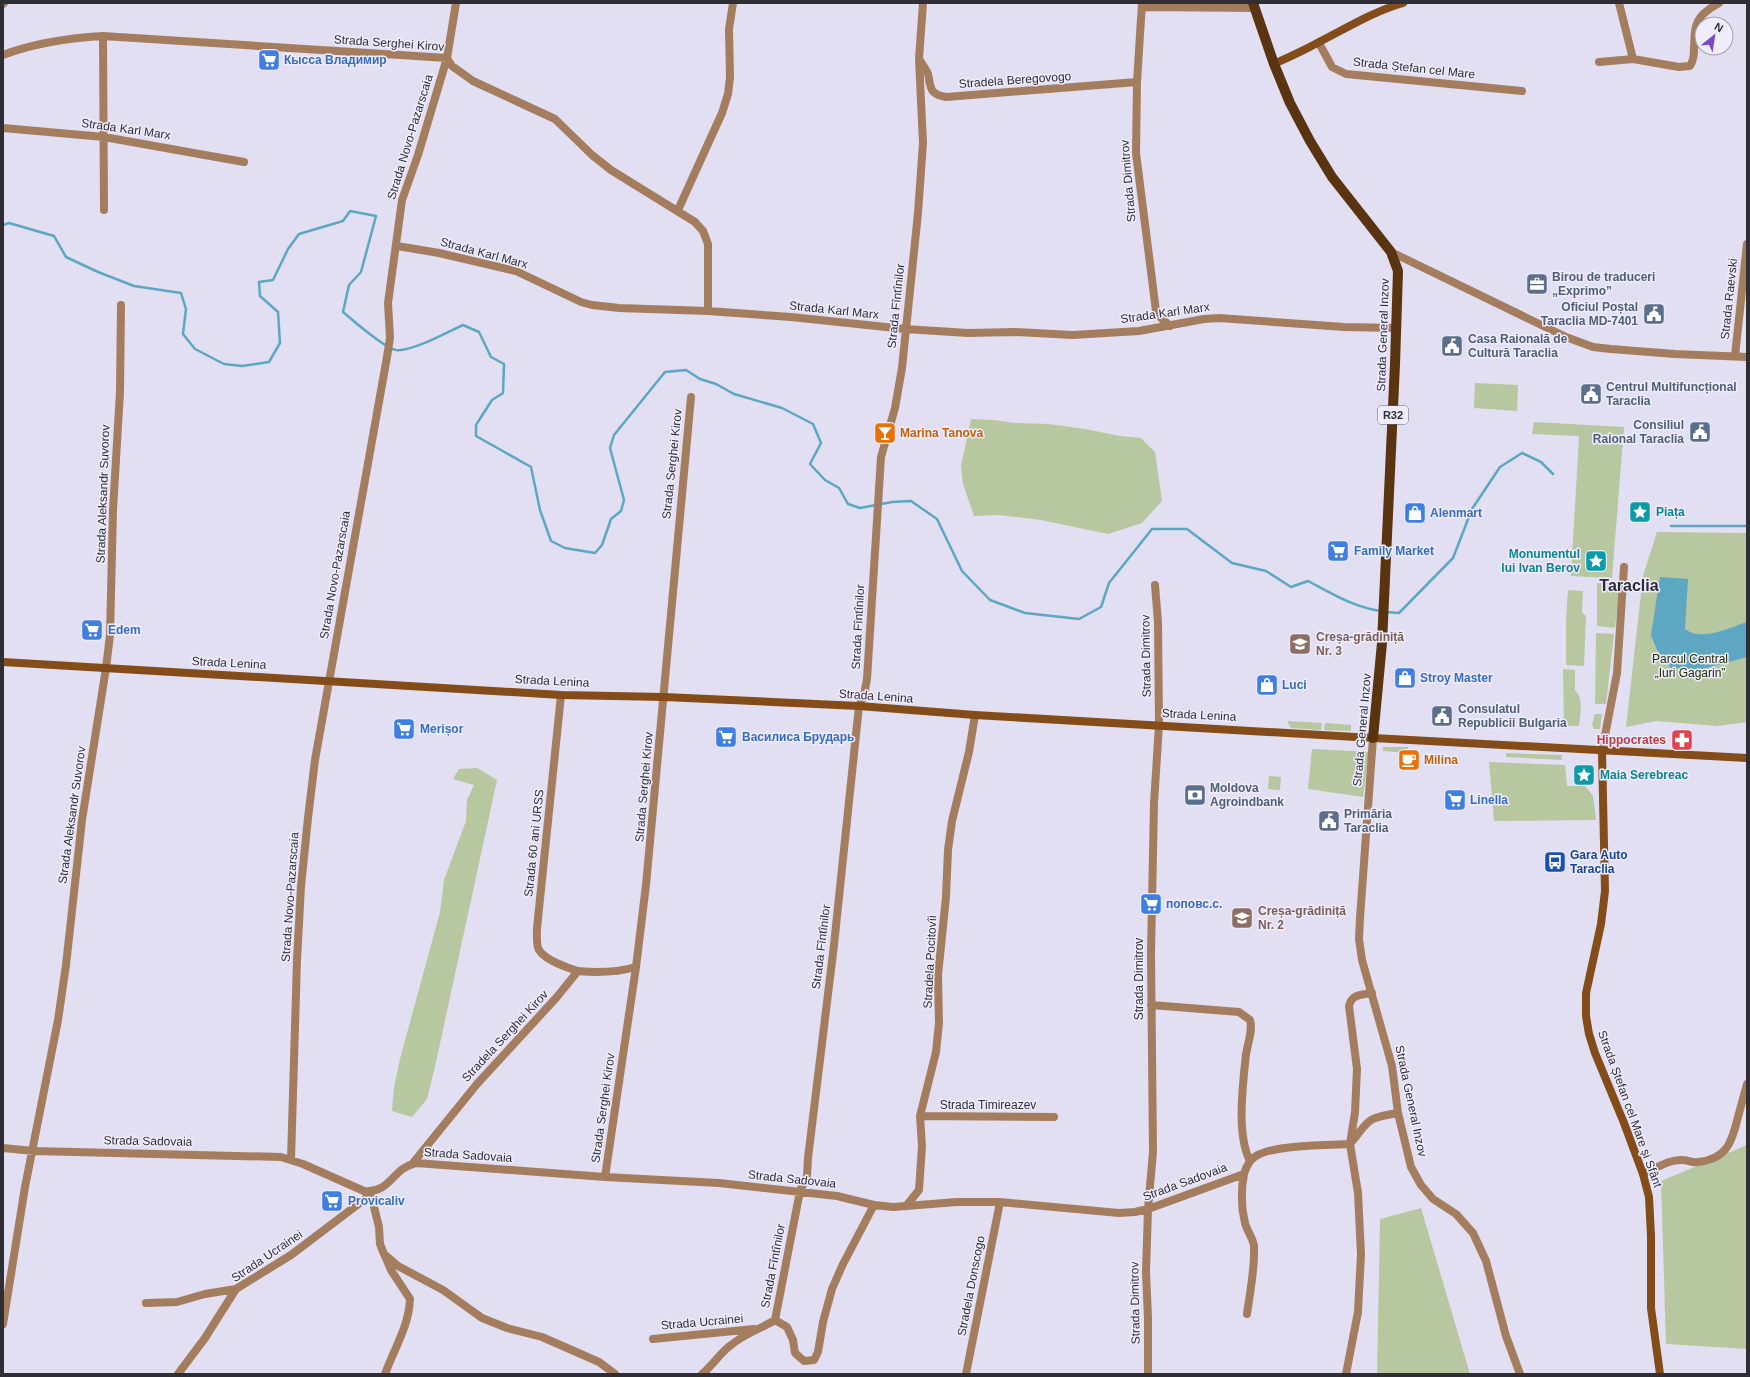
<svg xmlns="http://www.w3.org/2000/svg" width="1750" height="1377" viewBox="0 0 1750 1377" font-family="Helvetica,sans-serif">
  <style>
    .green { fill: #b7c7a0 }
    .water { fill: #5ea7c3 }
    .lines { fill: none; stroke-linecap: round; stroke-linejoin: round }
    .stream { stroke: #5ea7c3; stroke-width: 2.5 }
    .street { stroke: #a47d5f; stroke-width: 8 }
    .secondary { stroke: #834c19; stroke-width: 8 }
    .primary { stroke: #5a3310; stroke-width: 10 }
    .labels { text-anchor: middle; stroke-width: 3; stroke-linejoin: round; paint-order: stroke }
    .shield { fill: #efecfe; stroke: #696771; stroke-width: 1 }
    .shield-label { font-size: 11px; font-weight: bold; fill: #2f2e35 }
    .street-label { font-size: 12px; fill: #2f2e35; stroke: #efecfe }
    .shop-label { font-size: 12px; font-weight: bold; fill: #366cbe; stroke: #efecfe; text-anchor: start }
    .service-label { font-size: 12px; font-weight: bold; fill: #4e5e75; stroke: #efecfe; text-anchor: start }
    .food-label { font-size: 12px; font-weight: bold; fill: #c56008; stroke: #efecfe; text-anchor: start }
    .culture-label { font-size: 12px; font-weight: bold; fill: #0d838f; stroke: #efecfe; text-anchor: start }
    .education-label { font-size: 12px; font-weight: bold; fill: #785e54; stroke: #efecfe; text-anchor: start }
    .park-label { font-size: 12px; fill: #212e02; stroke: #efecfe }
    .health-label { font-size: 12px; font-weight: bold; fill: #be3a42; stroke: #efecfe; text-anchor: end }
    .transit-label { font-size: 12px; font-weight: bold; fill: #164399; stroke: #efecfe; text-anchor: start }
    .district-label { font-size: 16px; font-weight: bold; fill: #2c2a37; stroke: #efecfe }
  </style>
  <rect width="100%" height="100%" fill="#e1dff1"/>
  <path class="green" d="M1475,383L1518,385L1517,411L1474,408Z
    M971,419L994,420L1014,423L1049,424L1085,429L1120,436L1141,438L1155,452L1162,501L1142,523L1108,534L1041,520L999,515L974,516L963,484L961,466Z
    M1534,422L1624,427L1612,578L1571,576L1579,436L1532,434Z
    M1657,532L1747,533V722L1718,726L1656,721L1626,727L1643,576Z
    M1597,583L1620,584L1615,628L1597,626Z
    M1568,590L1583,591L1582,612L1586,616L1584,666L1566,665V619Z
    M1596,633L1614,634L1606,704H1595Z
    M1563,669L1575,670V690C1584,699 1580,713 1579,726H1564Z
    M1595,714H1602L1600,729H1594L1592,725Z
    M1287,721L1322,723L1321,730L1291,728Z
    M1325,723L1351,725V731L1324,730Z
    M1383,747H1408V753L1383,751Z
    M1312,749L1369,752L1363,797L1308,789Z
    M1506,753L1562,755V760L1506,757Z
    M1489,762L1565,765L1567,786H1585L1593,796L1596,820L1494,821Z
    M477,768L497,780L436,1062L427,1099L412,1117L392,1111L394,1087L400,1059L440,912L444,880L466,821L467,800L474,785L453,779L459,769Z
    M1269,776L1281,777L1280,790L1268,789Z
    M1747,1145V1349L1666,1344L1661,1181Z
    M1421,1208L1470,1374H1377L1380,1219Z"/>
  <path class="water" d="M1660,577L1688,579L1685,629C1702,642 1728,628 1747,622V657L1703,669L1671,668L1657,650L1651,635Z"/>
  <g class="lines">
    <path class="stream" d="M3,225L9,223L54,236L66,257L98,272L134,286L181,293L186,309L183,334L195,349L224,364L242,366L269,362L280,343L278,312L260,296L259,282L273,280L288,249L299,234L343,221L350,211L376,216L361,272L349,285L343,312C354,321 384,348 396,350C412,352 447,332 463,325L479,332L491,357L504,364L503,393L492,400L476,425V436L531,467L540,510L551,541L565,548L595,553L602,545L611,519L621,511L624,500L610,448L614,435L665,372L686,370L700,379L716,384L734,394L782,408L813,424L821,443L810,464L825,480L839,488L848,504L860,508L892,502L911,501L937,519L962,571L990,600L1025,613L1079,619L1101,607L1109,583L1152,529H1187L1232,563L1266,571L1291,587L1308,581C1331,593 1355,608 1381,611
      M1671,526H1747
      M1386,612L1399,613L1453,558L1472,509L1500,467L1522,453L1541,462L1553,474"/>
    <path class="street" d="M1142,3L1137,82L1136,153L1156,311L1161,318L1170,326
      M1619,3L1633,59
      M3,4L4,3
      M1142,7L1255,8
      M103,36L104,210
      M1319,43L1332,67L1346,74L1522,91
      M3,55C34,43 70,38 103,36L447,58L452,66L473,81L555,119L592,155L611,170L695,222L703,231L708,244V311
      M920,60C922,64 926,69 928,74C931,88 929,94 946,97L1137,82
      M1599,62L1633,59L1679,67L1690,66C1693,61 1694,56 1694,50C1695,24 1694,17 1719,3
      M3,128L104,137L244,162
      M678,210L722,113L728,94L730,77L729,29L733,3
      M397,246L439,253L516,271L581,302L592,305L619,308L708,311L791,317L905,329L968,333L1015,332L1073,335L1139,331L1204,319L1219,318L1344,327L1397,328
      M1391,252L1566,337L1593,347L1611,349L1675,354L1747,357
      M1735,356L1747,244
      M561,695L537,928C537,935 536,945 539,950C545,960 568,968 578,971
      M1373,738L1360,918L1359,939L1362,960L1392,1066L1398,1113L1411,1167L1421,1185L1433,1199L1456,1214L1473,1233L1486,1261L1506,1336L1520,1374
      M1602,751L1617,673L1624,567
      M1151,1005L1239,1012L1250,1020C1253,1030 1248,1043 1246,1054C1243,1084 1236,1134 1250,1161
      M920,1116L1054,1117
      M3,1148L34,1151L281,1157L303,1164L364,1191C389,1194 393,1169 413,1164C417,1162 424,1164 429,1164L605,1177L719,1183L837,1196L874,1205L893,1207L957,1202H1000L1119,1213L1135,1212L1148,1209L1244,1174C1246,1167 1249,1160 1256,1156C1274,1145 1327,1145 1350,1144C1370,1120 1365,1118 1398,1113
      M291,1160L297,960L301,886L308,818L315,760L387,357L390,338L388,303L402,200L418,155L447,58L456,3
      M413,1163L477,1084L556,998L578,971C597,973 618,972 636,967
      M1244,1174C1241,1190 1241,1207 1245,1223C1247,1231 1253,1238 1254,1246C1255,1268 1250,1292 1247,1314
      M1643,1174C1655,1169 1669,1159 1683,1160C1688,1160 1692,1163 1698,1162C1727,1159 1732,1142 1738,1117C1741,1106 1744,1095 1747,1084
      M605,1177L636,967L646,885L691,397
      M370,1191L379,1227L380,1244L384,1254L398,1266L443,1290L482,1318L507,1328L542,1337L599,1362L615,1374
      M906,1206L919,1190L922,1146L920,1116L936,1052L939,1023L938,975L946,897L948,850L952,821L969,752L975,715
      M385,1256L391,1270L410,1299C409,1326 394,1349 385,1374
      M146,1303L177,1302L205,1294L236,1289
      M775,1320L800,1191L807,1176L808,1158L834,945L859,706L864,695L867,679L881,457L895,408L902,368L918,213L923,143L919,59L923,3
      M775,1320L787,1327L793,1340L795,1353L804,1361L814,1360L818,1352L823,1322L832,1289L843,1264L874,1205
      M3,1324L25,1187L58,1020L66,965L82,820L106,668L110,635L113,510L120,392L121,305
      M653,1339L754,1329
      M178,1374L205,1338L236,1289L291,1255L365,1199L370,1191
      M702,1374C713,1365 720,1353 731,1345C744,1334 760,1329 775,1320
      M966,1374L1000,1202
      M1148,1374V1318L1146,1271L1148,1209L1153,1152L1151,953L1154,803L1159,725L1158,622L1155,585
      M1346,1374L1358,1312L1361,1254L1358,1193L1350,1144L1355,1112L1357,1069L1349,1006C1352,994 1361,995 1372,993"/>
    <path class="secondary" d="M1274,64C1289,57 1305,50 1319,42C1347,28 1372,12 1403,3
      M3,662L561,695L664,697L859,706L975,715L1373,738L1747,758
      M1602,751L1605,891L1601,924L1586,993V1016L1589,1034L1595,1053L1624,1123L1643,1174L1649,1197L1651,1236V1308L1660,1374"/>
    <path class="primary" d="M1253,3L1274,64L1290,103L1310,141L1332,177L1391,252L1398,271L1395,364L1382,643L1373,738"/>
  </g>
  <defs>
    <g id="supermarket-square" transform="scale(1.15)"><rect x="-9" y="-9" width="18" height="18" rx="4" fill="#3f7fe0" stroke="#efecfe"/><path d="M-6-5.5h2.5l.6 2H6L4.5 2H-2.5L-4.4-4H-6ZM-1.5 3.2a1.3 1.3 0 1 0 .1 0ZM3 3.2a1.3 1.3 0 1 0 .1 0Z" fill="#fff"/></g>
    <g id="office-square" transform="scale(1.15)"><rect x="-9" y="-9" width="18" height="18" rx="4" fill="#5c6f8a" stroke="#efecfe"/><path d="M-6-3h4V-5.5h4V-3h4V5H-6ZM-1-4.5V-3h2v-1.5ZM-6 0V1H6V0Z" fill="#fff"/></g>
    <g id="civic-square" transform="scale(1.15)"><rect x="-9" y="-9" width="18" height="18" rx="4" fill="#5c6f8a" stroke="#efecfe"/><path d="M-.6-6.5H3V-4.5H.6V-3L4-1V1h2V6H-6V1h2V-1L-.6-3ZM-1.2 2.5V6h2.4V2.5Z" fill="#fff"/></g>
    <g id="bar-square" transform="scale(1.15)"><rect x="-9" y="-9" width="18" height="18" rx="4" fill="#e8710a" stroke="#efecfe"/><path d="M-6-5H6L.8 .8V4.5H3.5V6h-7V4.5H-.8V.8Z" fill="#fff"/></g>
    <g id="sight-square" transform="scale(1.15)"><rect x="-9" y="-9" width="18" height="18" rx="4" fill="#0f9aa8" stroke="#efecfe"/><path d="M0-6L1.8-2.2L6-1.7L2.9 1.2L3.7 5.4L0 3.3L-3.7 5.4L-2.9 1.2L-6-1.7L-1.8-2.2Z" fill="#fff"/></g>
    <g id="shop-square" transform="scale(1.15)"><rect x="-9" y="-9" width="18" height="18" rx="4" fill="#3f7fe0" stroke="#efecfe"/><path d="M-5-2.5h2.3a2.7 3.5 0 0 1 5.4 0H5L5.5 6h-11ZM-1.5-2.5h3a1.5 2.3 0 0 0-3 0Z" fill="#fff"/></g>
    <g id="school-square" transform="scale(1.15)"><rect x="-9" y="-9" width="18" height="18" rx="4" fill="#8d6e63" stroke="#efecfe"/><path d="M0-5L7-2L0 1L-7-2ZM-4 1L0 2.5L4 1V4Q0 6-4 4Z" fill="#fff"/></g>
    <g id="pharmacy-square" transform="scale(1.15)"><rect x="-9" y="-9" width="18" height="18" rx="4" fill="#e0444e" stroke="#efecfe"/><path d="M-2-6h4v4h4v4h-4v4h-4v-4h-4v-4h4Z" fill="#fff"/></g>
    <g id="cafe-square" transform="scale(1.15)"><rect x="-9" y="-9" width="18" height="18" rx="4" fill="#e8710a" stroke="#efecfe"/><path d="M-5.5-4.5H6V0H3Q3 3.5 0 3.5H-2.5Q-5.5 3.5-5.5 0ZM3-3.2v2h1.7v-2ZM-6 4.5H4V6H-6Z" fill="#fff"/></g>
    <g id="bank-square" transform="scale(1.15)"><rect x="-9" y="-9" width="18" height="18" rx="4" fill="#5c6f8a" stroke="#efecfe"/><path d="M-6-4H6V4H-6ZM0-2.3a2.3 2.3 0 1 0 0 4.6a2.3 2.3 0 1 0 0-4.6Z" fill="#fff"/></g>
    <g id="bus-square" transform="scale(1.15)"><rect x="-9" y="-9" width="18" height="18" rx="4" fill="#1a4fb4" stroke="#efecfe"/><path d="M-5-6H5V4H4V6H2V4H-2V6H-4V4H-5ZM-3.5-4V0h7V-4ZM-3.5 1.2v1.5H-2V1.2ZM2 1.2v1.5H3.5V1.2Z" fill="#fff"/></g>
  </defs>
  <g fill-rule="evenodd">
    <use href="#supermarket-square" x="269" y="60"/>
    <use href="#office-square" x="1537" y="284"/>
    <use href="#civic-square" x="1654" y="314"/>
    <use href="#civic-square" x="1452" y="346"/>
    <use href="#civic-square" x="1591" y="394"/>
    <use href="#civic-square" x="1700" y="432"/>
    <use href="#bar-square" x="885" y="433"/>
    <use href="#sight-square" x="1640" y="512"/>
    <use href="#shop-square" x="1415" y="513"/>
    <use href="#supermarket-square" x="1338" y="551"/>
    <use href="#sight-square" x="1596" y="561"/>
    <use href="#supermarket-square" x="92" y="630"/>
    <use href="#school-square" x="1300" y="644"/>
    <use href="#shop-square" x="1405" y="678"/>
    <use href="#shop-square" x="1267" y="685"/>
    <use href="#civic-square" x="1442" y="716"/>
    <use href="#supermarket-square" x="404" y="729"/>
    <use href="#supermarket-square" x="726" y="737"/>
    <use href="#pharmacy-square" x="1682" y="740"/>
    <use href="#cafe-square" x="1409" y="760"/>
    <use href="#sight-square" x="1584" y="775"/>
    <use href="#bank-square" x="1195" y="795"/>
    <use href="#supermarket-square" x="1455" y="800"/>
    <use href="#civic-square" x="1329" y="821"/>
    <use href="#bus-square" x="1555" y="862"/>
    <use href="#supermarket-square" x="1151" y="904"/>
    <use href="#school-square" x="1242" y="918"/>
    <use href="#supermarket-square" x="332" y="1201"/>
  </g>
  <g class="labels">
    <rect class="shield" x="1378" y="406" width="30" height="18" rx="3"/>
    <g class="shield-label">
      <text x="1393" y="419">R32</text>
    </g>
    <g class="street-label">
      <text transform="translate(389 43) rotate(4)" y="4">Strada Serghei Kirov</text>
      <text transform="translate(1414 68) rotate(6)" y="4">Strada Ștefan cel Mare</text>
      <text transform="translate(1015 80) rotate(-4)" y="4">Stradela Beregovogo</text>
      <text transform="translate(126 129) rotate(8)" y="4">Strada Karl Marx</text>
      <text transform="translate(410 137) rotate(-73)" y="4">Strada Novo-Pazarscaia</text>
      <text transform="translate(1128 181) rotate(-95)" y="4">Strada Dimitrov</text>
      <text transform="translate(484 253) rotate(15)" y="4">Strada Karl Marx</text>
      <text transform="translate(1729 299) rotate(-84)" y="4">Strada Raevski</text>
      <text transform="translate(896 306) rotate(-84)" y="4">Strada Fîntînilor</text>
      <text transform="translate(834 310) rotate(6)" y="4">Strada Karl Marx</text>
      <text transform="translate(1165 313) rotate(-8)" y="4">Strada Karl Marx</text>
      <text transform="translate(1383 335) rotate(-88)" y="4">Strada General Inzov</text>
      <text transform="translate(672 464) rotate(-84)" y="4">Strada Serghei Kirov</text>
      <text transform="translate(103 494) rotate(-88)" y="4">Strada Aleksandr Suvorov</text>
      <text transform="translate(335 575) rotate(-80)" y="4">Strada Novo-Pazarscaia</text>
      <text transform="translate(858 627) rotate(-87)" y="4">Strada Fîntînilor</text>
      <text transform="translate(1146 656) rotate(-91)" y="4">Strada Dimitrov</text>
      <text transform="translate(229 663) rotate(3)" y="4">Strada Lenina</text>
      <text transform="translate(552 681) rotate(3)" y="4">Strada Lenina</text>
      <text transform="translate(876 696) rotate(4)" y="4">Strada Lenina</text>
      <text transform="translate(1199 715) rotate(3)" y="4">Strada Lenina</text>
      <text transform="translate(1362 730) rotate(-85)" y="4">Strada General Inzov</text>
      <text transform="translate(644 787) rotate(-85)" y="4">Strada Serghei Kirov</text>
      <text transform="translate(72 815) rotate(-82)" y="4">Strada Aleksandr Suvorov</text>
      <text transform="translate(534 843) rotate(-84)" y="4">Strada 60 ani URSS</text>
      <text transform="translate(290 897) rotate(-86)" y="4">Strada Novo-Pazarscaia</text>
      <text transform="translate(821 947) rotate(-83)" y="4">Strada Fîntînilor</text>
      <text transform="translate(930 962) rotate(-87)" y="4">Stradela Pocitovîi</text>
      <text transform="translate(1139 979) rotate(-90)" y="4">Strada Dimitrov</text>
      <text transform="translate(505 1036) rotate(-47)" y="4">Stradela Serghei Kirov</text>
      <text transform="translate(1411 1101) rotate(78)" y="4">Strada General Inzov</text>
      <text x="988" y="1109">Strada Timireazev</text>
      <text transform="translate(603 1108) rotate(-82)" y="4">Strada Serghei Kirov</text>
      <text transform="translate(1630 1109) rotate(70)" y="4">Strada Ștefan cel Mare și Sfânt</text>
      <text transform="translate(148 1141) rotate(1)" y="4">Strada Sadovaia</text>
      <text transform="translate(468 1155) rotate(4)" y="4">Strada Sadovaia</text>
      <text transform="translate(792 1179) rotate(6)" y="4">Strada Sadovaia</text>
      <text transform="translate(1185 1182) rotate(-20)" y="4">Strada Sadovaia</text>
      <text transform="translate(267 1256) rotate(-34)" y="4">Strada Ucrainei</text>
      <text transform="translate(773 1266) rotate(-79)" y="4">Strada Fîntînilor</text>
      <text transform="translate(971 1286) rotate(-79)" y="4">Stradela Donscogo</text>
      <text transform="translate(1135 1303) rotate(-91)" y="4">Strada Dimitrov</text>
      <text transform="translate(702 1322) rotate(-5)" y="4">Strada Ucrainei</text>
    </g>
    <g class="shop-label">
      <text x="284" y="64">Кысса Владимир</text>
      <text x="1430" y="517">Alenmart</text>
      <text x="1354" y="555">Family Market</text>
      <text x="108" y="634">Edem</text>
      <text x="1420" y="682">Stroy Master</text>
      <text x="1282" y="689">Luci</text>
      <text x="420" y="733">Merișor</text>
      <text x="742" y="741">Василиса Брударь</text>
      <text x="1470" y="804">Linella</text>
      <text x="1166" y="908">поповс.с.</text>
      <text x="348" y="1205">Provicaliv</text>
    </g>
    <g class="service-label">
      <text x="1552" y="281">Birou de traduceri<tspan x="1552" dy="14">„Exprimo”</tspan></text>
      <text x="1638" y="311" text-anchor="end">Oficiul Poștal<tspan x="1638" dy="14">Taraclia MD-7401</tspan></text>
      <text x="1468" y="343">Casa Raională de<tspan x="1468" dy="14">Cultură Taraclia</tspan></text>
      <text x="1606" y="391">Centrul Multifuncțional<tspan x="1606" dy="14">Taraclia</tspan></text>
      <text x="1684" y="429" text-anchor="end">Consiliul<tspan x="1684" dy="14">Raional Taraclia</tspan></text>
      <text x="1458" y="713">Consulatul<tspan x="1458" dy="14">Republicii Bulgaria</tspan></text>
      <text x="1210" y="792">Moldova<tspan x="1210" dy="14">Agroindbank</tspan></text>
      <text x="1344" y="818">Primăria<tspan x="1344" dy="14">Taraclia</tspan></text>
    </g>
    <g class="food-label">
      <text x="900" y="437">Marina Tanova</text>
      <text x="1424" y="764">Milina</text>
    </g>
    <g class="culture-label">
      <text x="1656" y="516">Piața</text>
      <text x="1580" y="558" text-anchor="end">Monumentul<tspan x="1580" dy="14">lui Ivan Berov</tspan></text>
      <text x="1600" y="779">Maia Serebreac</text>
    </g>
    <g class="education-label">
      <text x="1316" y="641">Creșa-grădiniță<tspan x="1316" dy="14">Nr. 3</tspan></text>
      <text x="1258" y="915">Creșa-grădiniță<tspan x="1258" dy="14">Nr. 2</tspan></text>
    </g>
    <g class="park-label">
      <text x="1690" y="663">Parcul Central<tspan x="1690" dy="14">„Iuri Gagarin”</tspan></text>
    </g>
    <g class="health-label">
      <text x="1666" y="744">Hippocrates</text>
    </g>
    <g class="transit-label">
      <text x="1570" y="859">Gara Auto<tspan x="1570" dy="14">Taraclia</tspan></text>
    </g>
    <g class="district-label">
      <text x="1629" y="591">Taraclia</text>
    </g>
  </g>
  <rect width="1750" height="1377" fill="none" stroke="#2f2e35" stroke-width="8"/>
  <g transform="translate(1714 36) rotate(30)"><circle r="19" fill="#efecfe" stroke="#a2a0ae"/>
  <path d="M0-3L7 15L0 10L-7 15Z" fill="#784bc3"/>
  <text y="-6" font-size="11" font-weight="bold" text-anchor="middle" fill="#2f2e35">N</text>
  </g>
</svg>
